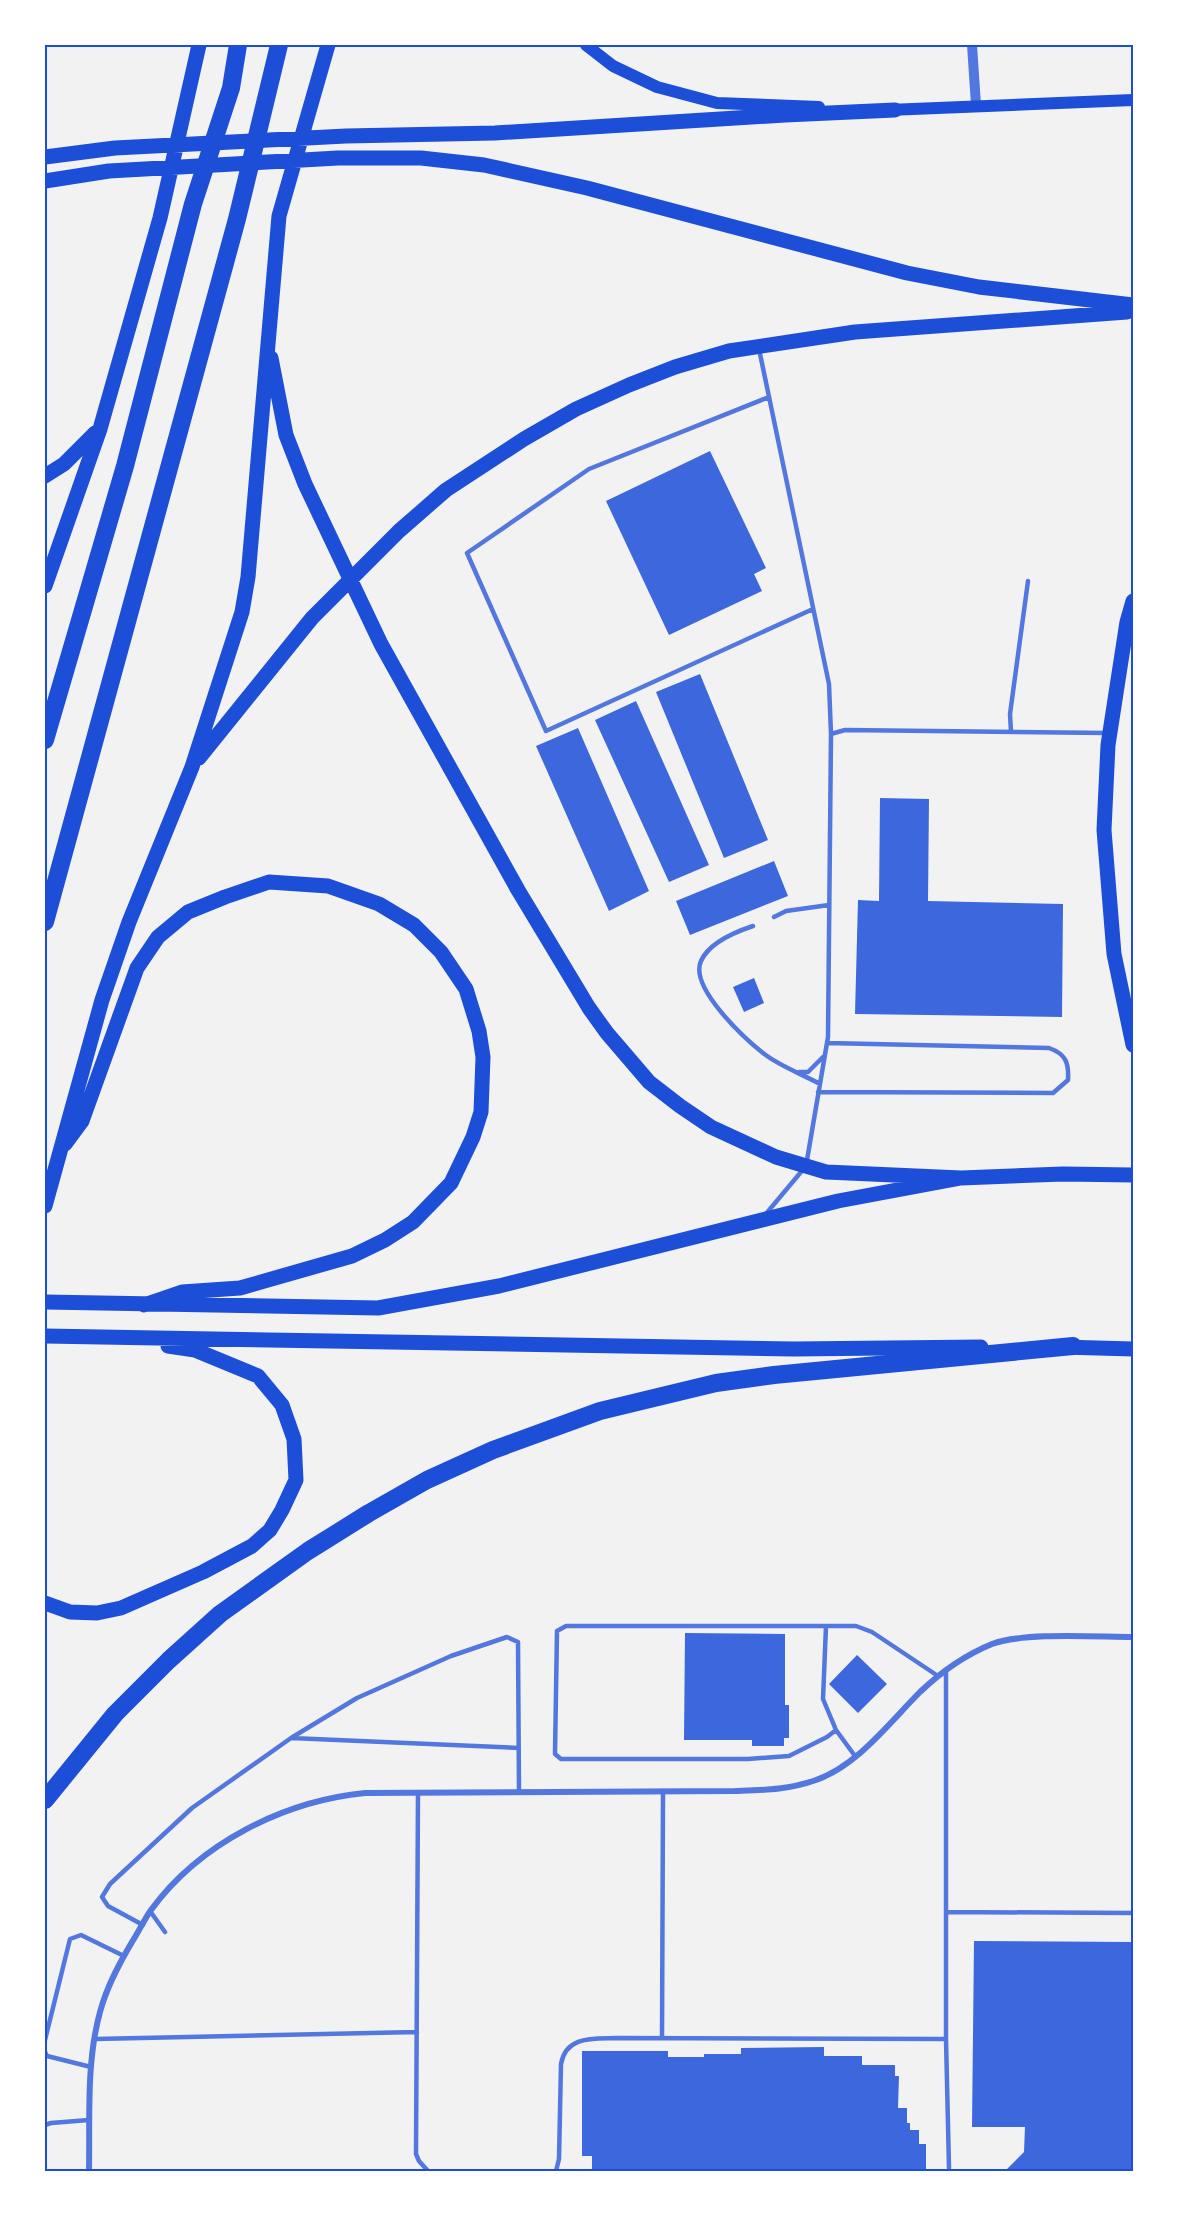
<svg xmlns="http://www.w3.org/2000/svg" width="1178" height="2216" viewBox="0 0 1178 2216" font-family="'Sofia Sans Condensed',sans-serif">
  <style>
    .building { fill: #3d67dc }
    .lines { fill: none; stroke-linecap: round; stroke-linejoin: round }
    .service { stroke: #5277de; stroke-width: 4.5 }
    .minor { stroke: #5277de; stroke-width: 6 }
    .tertiary { stroke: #5277de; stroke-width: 10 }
    .secondary { stroke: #1d4ed8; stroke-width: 12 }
    .primary { stroke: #1d4ed8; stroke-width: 15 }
    .motorway { stroke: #1d4ed8; stroke-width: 18 }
    .neatline { fill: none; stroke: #1d4ed8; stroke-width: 2 }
  </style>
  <rect width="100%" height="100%" fill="#f2f2f2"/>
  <path class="building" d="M710,451L766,568L754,574L762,591L669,635L606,501Z
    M700,674L768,840L724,858L656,692Z
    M636,701L709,865L669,882L595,720Z
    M578,728L649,891L609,911L536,746Z
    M880,798L929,799L928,901L1063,904L1062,1017L855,1014L858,900L879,901Z
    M774,861L788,896L690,935L676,901Z
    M754,978L764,1003L744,1012L733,987Z
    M685,1633L785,1634V1705H789V1738H784V1746H752V1740H684Z
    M857,1655L887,1684L858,1713L829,1684Z
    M974,1941L1133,1942V2171H1005L1024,2152L1025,2127H972Z
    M824,2047V2056H862V2065H895V2076H899L898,2108H907V2123H910V2130H919V2144H926V2171H592V2156H582V2051H668V2057H704V2054H741V2048Z"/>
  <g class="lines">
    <path class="service" d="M759,349L829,684L831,734L845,730L1108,733
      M769,397L589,469L467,553L546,731L813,609
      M1011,732L1010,714L1028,581
      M774,917L786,911L829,905
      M753,926C735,932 709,943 701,961C689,987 744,1038 763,1053C779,1066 802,1074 820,1084
      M799,1072H808L823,1057
      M818,1092L1053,1093L1068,1080C1069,1063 1066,1054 1049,1048L827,1043
      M765,1215L806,1166L828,1037L831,734
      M826,1626L823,1699L836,1730
      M946,1670V2039L949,2168
      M291,1738L519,1748
      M855,1756L836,1730L827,1737L789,1756L748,1759H561L555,1754L557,1631L566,1626H856L872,1632L938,1676
      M418,1792L416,2154L419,2161L428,2171
      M150,1911L165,1932
      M946,1912L1133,1913
      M143,1925L108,1906L102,1897L110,1884L192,1808L291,1738L357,1698L451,1656L507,1637L518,1642L519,1791
      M662,2038L663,1791
      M95,2039L417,2032
      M45,2040L70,1939L81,1935L124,1956
      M45,2052L47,2056L91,2067
      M45,2125L51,2123L89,2120
      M556,2171L559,2159L561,2064C566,2035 594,2039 617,2038L946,2039"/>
    <path class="minor" d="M89,2171C90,2118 86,2063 100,2012C107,1986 119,1964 132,1942C139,1931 144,1920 151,1910C200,1843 284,1801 365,1793L735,1791C764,1790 788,1790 816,1780C858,1765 889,1723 920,1692C941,1672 965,1655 992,1644C1025,1632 1096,1637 1133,1637"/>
    <path class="tertiary" d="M972,45L976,105"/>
    <path class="secondary" d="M586,45L613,66L657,87L717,103L819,107
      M888,110L1133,100"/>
    <path class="primary" d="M45,157L115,148L346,136L495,133L785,115L895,110
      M45,181L109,171L338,158H421L484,165L587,188L907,273L979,287L1133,305
      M271,358L286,435L305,484L381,644L518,890L589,1008L607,1033L649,1082L680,1106L711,1127L776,1157L826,1172L961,1178
      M45,476L64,464L95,433
      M45,586L100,429L160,218L199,45
      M1133,601L1127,622L1108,745L1104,830L1114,954L1133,1045
      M199,758L312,618L399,531L446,490L524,439L576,409L629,385L675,367L729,351L855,332L1127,312
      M65,1144L82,1121L137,968L158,937L188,912L225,897L269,882L328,886L379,904L414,925L441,952L466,989L479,1031L483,1057L481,1112L473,1137L451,1183L413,1222L385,1240L352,1256L240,1288L182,1292L144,1305
      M45,1206L102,1000L129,922L192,767L242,612L248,577L279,216L328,45
      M45,1302L378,1308L499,1286L838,1201L961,1178L1063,1174L1133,1175
      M45,1336L794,1349L981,1347
      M1062,1347L1133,1349
      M45,1603L70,1612L97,1613L121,1608L203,1572L252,1546L270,1530L282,1510L296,1480L294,1439L282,1405L258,1376L195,1350L168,1346"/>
    <path class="motorway" d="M45,740L125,466L193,204L231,88L238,45
      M45,922L237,219L279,45
      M45,1800L115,1714L169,1660L220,1614L308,1551L369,1513L427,1480L493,1450L600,1411L716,1383L774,1375L1073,1346"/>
  </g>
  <rect width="1178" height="2216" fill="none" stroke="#ffffff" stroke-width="93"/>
  <rect x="46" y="46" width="1086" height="2124" class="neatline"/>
</svg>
